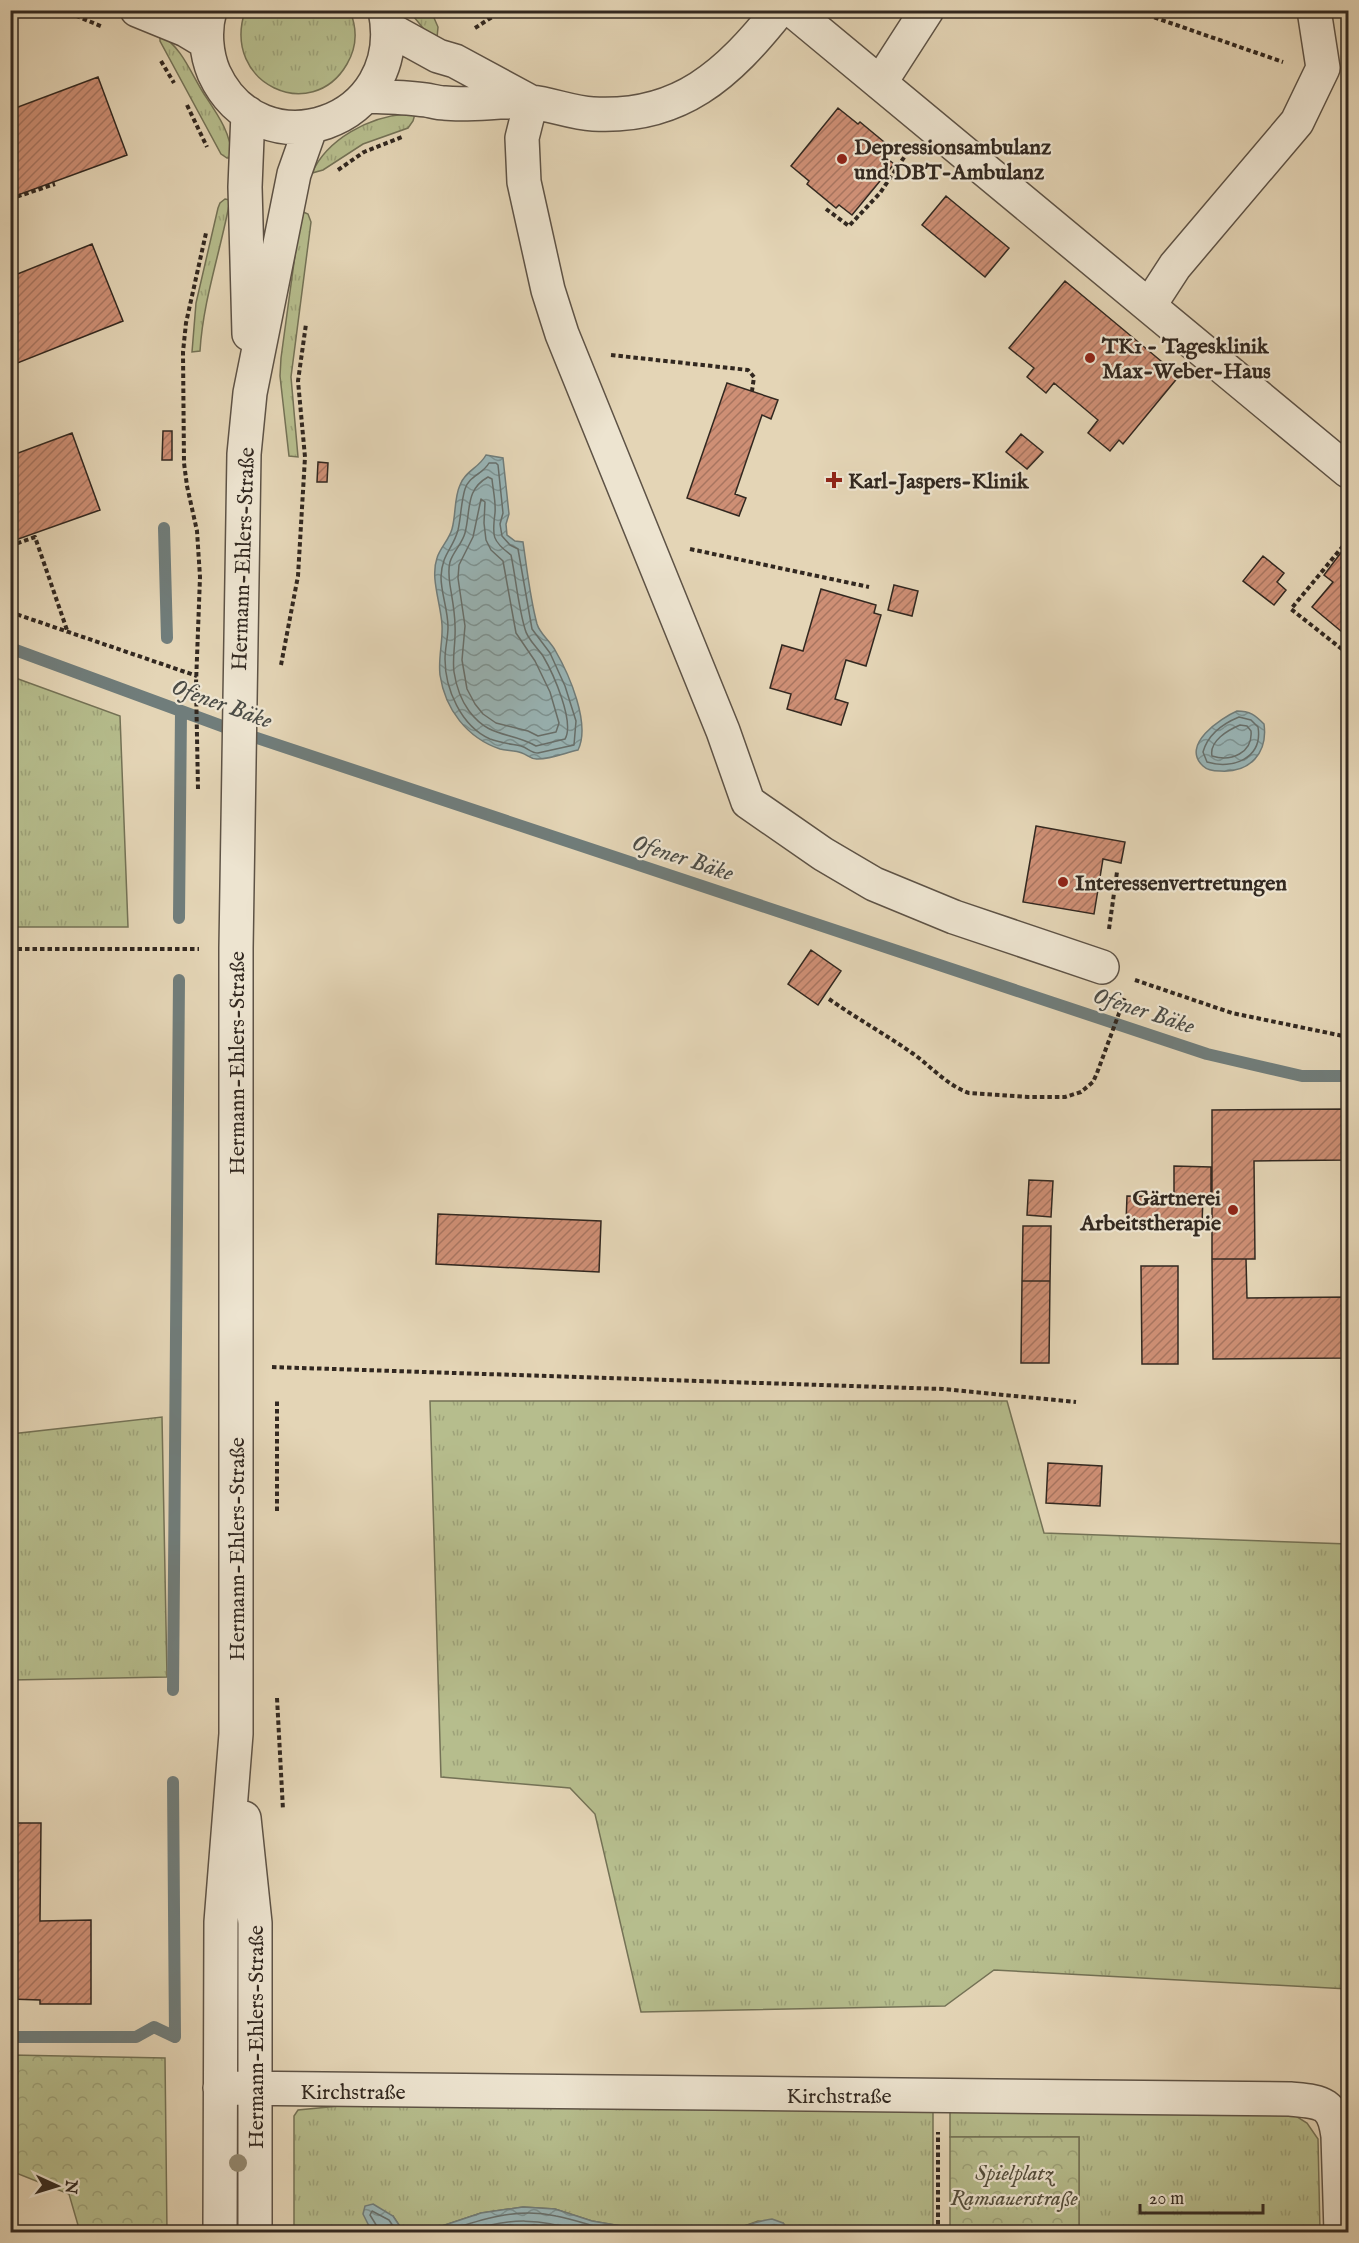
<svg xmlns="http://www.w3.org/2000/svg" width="1359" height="2243" viewBox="0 0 1359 2243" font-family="'IM FELL English',serif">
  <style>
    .grass { fill: url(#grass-tufts); stroke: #747256; stroke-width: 1.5 }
    .forest { fill: url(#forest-crowns); stroke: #747256; stroke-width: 1.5 }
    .water { fill: url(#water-waves); stroke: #707d7b; stroke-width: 1.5 }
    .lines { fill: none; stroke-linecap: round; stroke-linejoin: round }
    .shore { stroke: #666f6c; stroke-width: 1.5 }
    .stream { stroke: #707d7b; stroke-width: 12 }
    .building { fill: url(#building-hatch); stroke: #322820; stroke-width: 1.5 }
    .minor-casing { stroke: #5e5346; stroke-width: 36 }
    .path { stroke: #322820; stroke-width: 4; stroke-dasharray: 4.5 3; stroke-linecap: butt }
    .minor { stroke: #ede4d0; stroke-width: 33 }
    .tree { fill: #948a72 }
    .poi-dot { fill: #8f2418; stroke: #ede4d0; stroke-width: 2 }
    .labels { text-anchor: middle; stroke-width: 4.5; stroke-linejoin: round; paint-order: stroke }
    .poi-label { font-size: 22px; font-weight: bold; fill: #322820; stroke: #ede4d0; text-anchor: start }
    .street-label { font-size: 22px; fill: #322820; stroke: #ede4d0 }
    .park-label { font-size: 22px; font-style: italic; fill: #534d3b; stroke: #ede4d0 }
    .water-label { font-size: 24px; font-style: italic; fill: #4c4c46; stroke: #ede4d0 }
  </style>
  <defs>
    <pattern id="grass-tufts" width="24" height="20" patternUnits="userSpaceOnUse" patternTransform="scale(1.5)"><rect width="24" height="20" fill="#b6bd8d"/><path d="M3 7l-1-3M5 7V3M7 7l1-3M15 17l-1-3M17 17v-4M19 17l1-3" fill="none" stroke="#9da279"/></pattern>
    <pattern id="forest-crowns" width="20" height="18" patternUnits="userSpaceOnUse" patternTransform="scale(1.5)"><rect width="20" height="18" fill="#b6bd8d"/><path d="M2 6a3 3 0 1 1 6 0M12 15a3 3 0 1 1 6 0" fill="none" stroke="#9da279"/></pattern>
    <pattern id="water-waves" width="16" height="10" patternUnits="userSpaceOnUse" patternTransform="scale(1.5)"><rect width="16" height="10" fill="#99b6b8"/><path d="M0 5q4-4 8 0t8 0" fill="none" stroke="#7d9495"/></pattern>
    <pattern id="building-hatch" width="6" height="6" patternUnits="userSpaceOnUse" patternTransform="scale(1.5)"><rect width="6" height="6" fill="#ce8f75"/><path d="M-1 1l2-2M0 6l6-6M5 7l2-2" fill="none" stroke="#a87560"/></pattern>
  </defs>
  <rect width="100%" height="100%" fill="#e4d5b6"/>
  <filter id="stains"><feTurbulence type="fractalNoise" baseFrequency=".00333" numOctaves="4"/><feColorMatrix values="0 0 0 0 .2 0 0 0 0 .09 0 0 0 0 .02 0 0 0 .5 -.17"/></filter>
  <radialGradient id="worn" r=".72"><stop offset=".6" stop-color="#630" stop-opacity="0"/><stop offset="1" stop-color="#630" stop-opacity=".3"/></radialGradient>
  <path class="grass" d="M245,11H350C357,28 357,47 347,64C312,125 221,84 245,11Z
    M409,11H431L438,27L437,38L423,28Z
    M160,34C183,49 190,72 204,94C218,115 231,133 232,158H227L221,154L160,41Z
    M405,114H415L413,121L408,128L363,144L323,170L312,173C327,139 369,117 405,114Z
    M225,199L230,200C221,250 203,300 200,351L192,352L196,303L218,208L220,203Z
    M301,211L308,214L311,222L291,377L298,457L289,456L280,376L281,358Z
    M10,676L120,716L128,927H11Z
    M430,1401H1007L1044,1533L1348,1544V1989L994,1970L945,2006L641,2012L595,1814L570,1788L441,1777Z
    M162,1417L167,1677L11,1680V1434Z
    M339,2106H933V2232H790L783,2223L758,2221L736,2229L720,2232H656L592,2221L555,2209L523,2207L481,2213L430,2230L413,2232L401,2228L393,2216L370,2227L376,2232H294V2116L298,2110Z
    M950,2107L1291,2113L1307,2123L1318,2139L1320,2232H1079V2137H950Z"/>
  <path class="forest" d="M11,2055L165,2058L167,2232H80L69,2194L11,2171Z
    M950,2137H1079V2232H950Z"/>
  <path class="water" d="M486,455L503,458L509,514L506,524L507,535L515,541L523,542C527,569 530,598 537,624C540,634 550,641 555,650C569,674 591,724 578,750C565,753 551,759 538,759C531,760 528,755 522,753C515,750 507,751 500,749C467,738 445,709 440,675C438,658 443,642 442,625C441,604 430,578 437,558C440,548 449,540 452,529C456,515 454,498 460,485C465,471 479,468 486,455Z
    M1237,711C1250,711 1255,715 1264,724C1268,753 1250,773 1220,771C1215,771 1207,770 1203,766C1180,745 1221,718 1237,711Z
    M373,2204L393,2216L401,2228L413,2232L430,2230L481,2213L523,2207L555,2209L592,2221L656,2232H376L370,2228L363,2214L365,2206Z
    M772,2219L783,2223L790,2232H720C738,2230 754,2221 772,2219Z"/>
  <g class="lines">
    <path class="shore" d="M489,463H496L498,465L503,513L500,524L502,536L510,545L518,549L532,629L550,653L565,686L576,721L574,745L538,753C531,753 528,748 521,746C511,744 501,743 490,739C461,726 445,689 445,659C445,648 448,638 448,627C448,610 441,593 441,577C442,553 453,549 458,530C461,517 461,502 465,489C469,476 483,474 489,463Z
      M488,477L492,479C493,490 496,502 495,513C492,536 492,541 511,555C516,579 518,605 525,629C527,639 537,647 543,656C553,673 575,722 565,739L536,746C510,731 490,739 469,711C461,700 456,685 454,672C452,657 456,642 455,626C455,612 452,598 450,585C449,578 448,569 450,562C453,552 462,544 465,533C471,510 465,490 488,477Z
      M481,499L485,502L484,523L486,540L491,550L503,561L516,633L535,661L550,692L559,723L556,732L538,736L528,731L496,723L483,714L475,704L467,689L462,660L465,626L458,578L459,565L473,537Z
      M1239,717L1251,720L1258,727C1263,758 1233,770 1207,762L1203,752C1208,734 1222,724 1239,717Z
      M1240,725L1247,726L1251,731C1253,753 1231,762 1212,756C1209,741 1228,730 1240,725Z
      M379,2232L378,2228L370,2215L372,2211L389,2220L397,2232
      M443,2232C479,2220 517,2207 556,2216C577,2220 597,2228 618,2232
      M466,2232C510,2217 540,2218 583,2232"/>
    <path class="stream" d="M164,528L167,638
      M10,648L230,729L1207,1054L1302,1076H1348
      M179,918L181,711
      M173,1690L179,980
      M10,2037H136L154,2027L175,2037L173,1782"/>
  </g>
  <path class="building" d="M98,77L127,155L10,198V110Z
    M838,108L858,124L860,122L889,146L882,154L894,164L852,215L839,205L836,208L807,184L809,181L791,166Z
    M946,196L1009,248L985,277L922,225Z
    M92,244L123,321L10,366V277Z
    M1065,281L1179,376L1123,444L1119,440L1110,451L1088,433L1098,420L1054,383L1046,393L1027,377L1034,368L1009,348Z
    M727,383L778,400L771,419L762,415L735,494L746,498L739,516L687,498Z
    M163,431H172V460H162Z
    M72,433L100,510L10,542V456Z
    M1021,434L1043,452L1027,469L1006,452Z
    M318,462L328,463L327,482H317Z
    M1343,550L1348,555V637L1312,607L1333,582L1324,575Z
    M1263,556L1284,573L1277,582L1286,590L1274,605L1243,581Z
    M894,585L918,591L912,616L888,610Z
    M821,589L876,605L874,613L881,615L866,666L846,660L835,699L848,703L841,725L787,709L791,694L770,688L782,645L803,651Z
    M1036,826L1125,842L1121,863L1103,859L1094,914L1023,902Z
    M811,950L841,971L818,1005L788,984Z
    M1348,1109V1160L1254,1161L1255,1259H1212V1110Z
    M1174,1166L1211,1167V1195L1174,1194Z
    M1029,1180L1053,1181L1051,1217L1027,1215Z
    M1127,1196L1203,1197L1202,1224L1126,1223Z
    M438,1214L601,1221L599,1272L436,1264Z
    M1023,1226H1051L1050,1281H1022Z
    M1212,1259H1246L1247,1298L1348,1297V1358L1213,1359Z
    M1141,1266H1178V1364H1142Z
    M1022,1281H1050L1049,1363H1021Z
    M1048,1463L1102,1466L1100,1506L1046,1503Z
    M10,1823H41L40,1921L91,1920V2004H40V2000L10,1999Z"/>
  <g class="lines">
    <g class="minor-casing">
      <path id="minor" d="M137,10L186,30L206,42
        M210,10C204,30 206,54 214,73C260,173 409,125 385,10
        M792,10L1348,471
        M389,29L438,56L455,61L529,101
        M880,83L927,10
        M367,96C386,97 407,97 426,100C432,101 438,103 444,103C472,106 502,100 530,102C551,104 572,113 593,114C680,119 728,74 779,10
        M531,102L522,138L524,182L548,290L562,334L723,731L748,802L823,854L874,884L954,917L1102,967
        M248,113L245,187L249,334
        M1149,306L1175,266L1297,122L1323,68L1314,10
        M244,1818L255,1923V2232
        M220,2088L1290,2099C1321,2102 1333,2101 1338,2136L1341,2232
        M220,2232L221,1922L236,1734V948L244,454L250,393L294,174L311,126"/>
    </g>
    <path class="path" d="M62,10L103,27
      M1133,10L1283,62
      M475,28L503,10
      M161,61L174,83
      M187,105L207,147
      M338,170L364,152L402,137
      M10,199L55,184
      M826,209L849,226L880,193L907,153
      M611,355L748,370L754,377L752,391
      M1348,540L1291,609L1348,654
      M10,546L35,537L68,633
      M690,549L869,587
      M10,612L197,676
      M281,665L298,576L305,457L298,381L306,324
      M198,789L196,684L200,577L197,531L187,486L184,463L183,352L186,323L206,233
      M1109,929L1117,872
      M10,949H199
      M1135,980L1232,1013L1348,1037
      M829,999C856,1018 885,1034 912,1053C931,1066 946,1085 969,1093L1028,1097H1065L1081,1092L1093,1082L1097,1073L1125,997
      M272,1367L943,1389L1076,1402
      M277,1511V1401
      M277,1698L283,1810
      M938,2232V2132"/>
    <use href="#minor" class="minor"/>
  </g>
  <circle class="tree" cx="238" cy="2163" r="9"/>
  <g class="poi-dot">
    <circle cx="842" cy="159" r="6"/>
    <circle cx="1090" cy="358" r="6"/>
    <path d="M831 471h6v6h6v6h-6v6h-6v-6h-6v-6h6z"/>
    <circle cx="1063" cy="882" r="6"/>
    <circle cx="1233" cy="1210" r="6"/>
  </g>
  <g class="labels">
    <g class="poi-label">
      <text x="854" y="154">Depressionsambulanz<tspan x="854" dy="25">und DBT-Ambulanz</tspan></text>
      <text x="1102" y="353">TK1 - Tagesklinik<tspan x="1102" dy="25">Max-Weber-Haus</tspan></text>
      <text x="848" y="488">Karl-Jaspers-Klinik</text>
      <text x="1075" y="890">Interessenvertretungen</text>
      <text x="1221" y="1205" text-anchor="end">Gärtnerei<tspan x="1221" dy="25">Arbeitstherapie</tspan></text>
    </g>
    <g class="street-label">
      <text transform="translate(242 559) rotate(-88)" y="8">Hermann-Ehlers-Straße</text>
      <text transform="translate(236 1063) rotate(-90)" y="8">Hermann-Ehlers-Straße</text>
      <text transform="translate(236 1549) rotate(-90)" y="8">Hermann-Ehlers-Straße</text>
      <text transform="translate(255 2037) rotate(-90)" y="8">Hermann-Ehlers-Straße</text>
      <text x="353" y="2099">Kirchstraße</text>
      <text x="839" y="2103">Kirchstraße</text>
    </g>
    <g class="park-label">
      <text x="1014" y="2180">Spielplatz<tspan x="1014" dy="25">Ramsauerstraße</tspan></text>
    </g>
    <g class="water-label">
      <text transform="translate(222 703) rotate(20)" y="8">Ofener Bäke</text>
      <text transform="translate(683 857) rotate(18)" y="8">Ofener Bäke</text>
      <text transform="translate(1144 1010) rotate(18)" y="8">Ofener Bäke</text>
    </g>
  </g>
  <rect width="1359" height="2243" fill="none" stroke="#e4d5b6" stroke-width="36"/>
  <rect x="12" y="12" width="1335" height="2219" fill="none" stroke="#322820" stroke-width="3"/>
  <rect x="18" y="18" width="1323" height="2207" fill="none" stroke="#322820" stroke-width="1.5"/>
  <g transform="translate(57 2186) rotate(94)" stroke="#ede4d0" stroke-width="4.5" paint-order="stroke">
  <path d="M0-4.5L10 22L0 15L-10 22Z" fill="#322820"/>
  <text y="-9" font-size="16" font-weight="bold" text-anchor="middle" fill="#322820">N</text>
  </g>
  <path d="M1140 2204v9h123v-9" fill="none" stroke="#322820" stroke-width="3"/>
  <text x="1149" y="2204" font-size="18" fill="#322820" stroke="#ede4d0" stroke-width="4.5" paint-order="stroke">20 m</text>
  <rect width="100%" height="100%" filter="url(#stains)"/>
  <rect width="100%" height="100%" fill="url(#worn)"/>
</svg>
